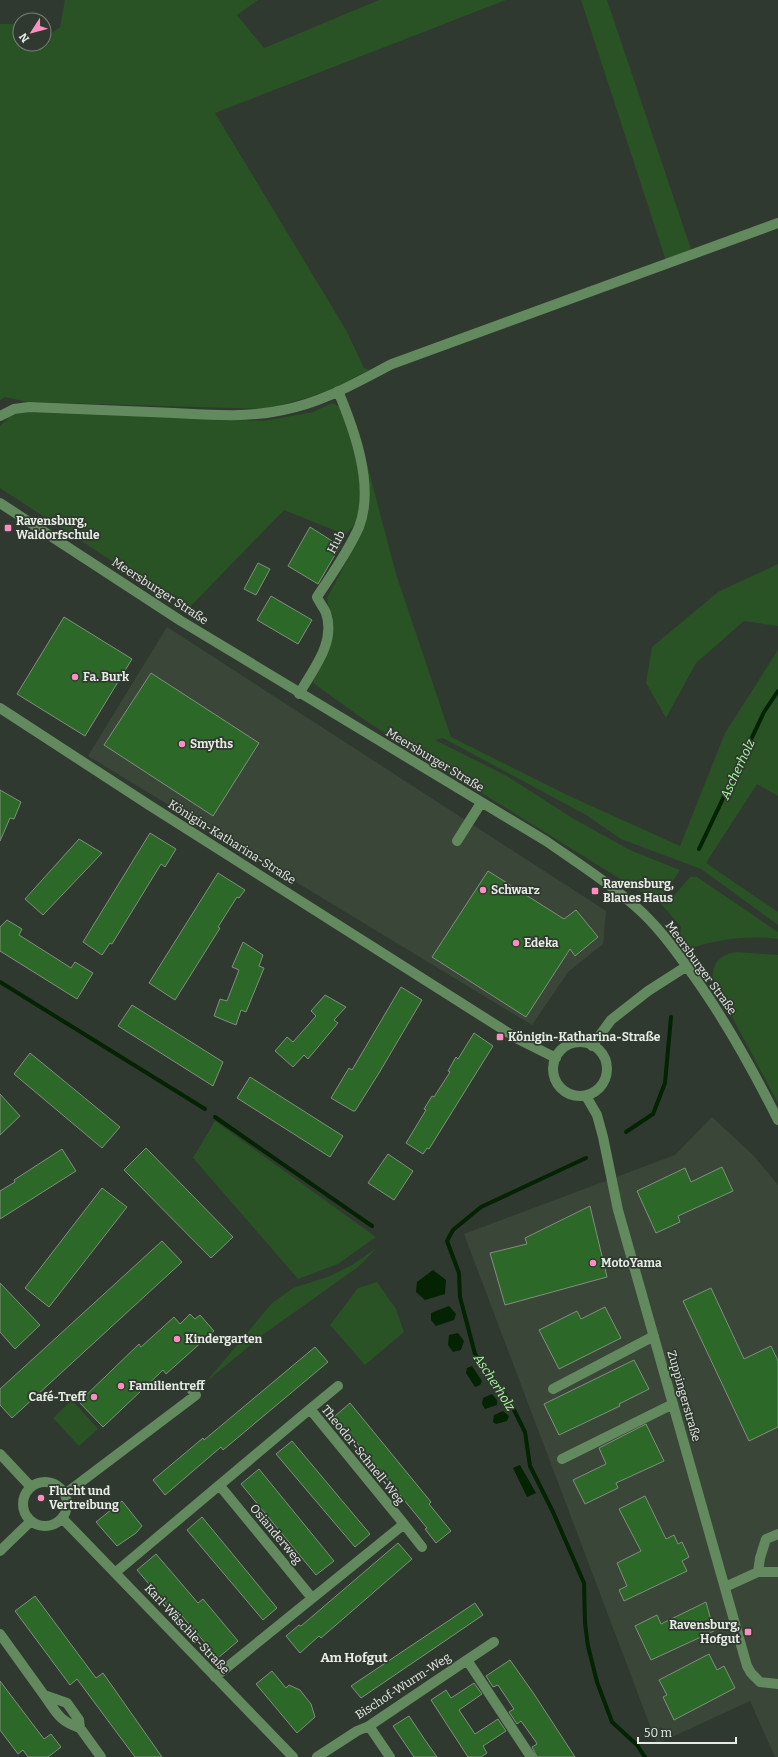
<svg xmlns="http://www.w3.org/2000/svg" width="778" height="1757" viewBox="0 0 778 1757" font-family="Bitter,serif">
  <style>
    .built { fill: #3a4738 }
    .green { fill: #295225 }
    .water { fill: #032302 }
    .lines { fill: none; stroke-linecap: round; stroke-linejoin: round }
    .stream { stroke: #032302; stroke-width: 4 }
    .building { fill: #2c6827; stroke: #838d81 }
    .minor { stroke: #628a5e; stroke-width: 10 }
    .poi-dot { fill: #fc8fc1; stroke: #30392f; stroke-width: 1.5 }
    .labels { text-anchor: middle; stroke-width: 3.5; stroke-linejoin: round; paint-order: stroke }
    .poi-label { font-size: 12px; font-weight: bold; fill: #e6ebe5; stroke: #30392f; text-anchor: start }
    .street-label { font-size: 12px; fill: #e6ebe5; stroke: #30392f }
    .water-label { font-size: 13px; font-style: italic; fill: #a9fba0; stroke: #30392f }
    .neighbourhood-label { font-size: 13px; font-weight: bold; fill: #e6ebe5; stroke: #30392f }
  </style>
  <rect width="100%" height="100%" fill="#30392f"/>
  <path class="built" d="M167,627L606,911L603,944L568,972L532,1025L88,756Z
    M712,1117L753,1155L778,1185V1757H775L750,1701L657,1744L464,1234L675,1155Z"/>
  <path class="green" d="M65,0H258L237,15L264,48L379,0H506L215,113L346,330L364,368L369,370L334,388L307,398L265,409L27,402L5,397L0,400V24H20V44H44V39L60,27Z
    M581,0H607L691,249L666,261Z
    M332,403L340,407C352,443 369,482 357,520C355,525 349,530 346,535L284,510L187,610L0,488V426L13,413L35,410L263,421L313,412Z
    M366,460L396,574L451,737L567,795L680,846L725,733L778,650V796L757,784L706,863L778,912V925L701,869L621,839L586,815L443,738L435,740L507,776L574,819L630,850L680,870L662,897L667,904L690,877H697L778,932V939C747,935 720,939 691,948L680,934L681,927L662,905L366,721L313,683L331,621L327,598L352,551L368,512Z
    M778,564V626L744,621L696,663L666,718L646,683L652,647L718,592Z
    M737,952L778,955V1103L713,981C711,964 720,954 737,952Z
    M215,1121L376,1237L338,1264L298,1279L193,1158Z
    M378,1247L358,1267L264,1334L206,1382L272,1303L293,1288L330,1276L352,1265Z
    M377,1282L396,1309L404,1332L365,1365L330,1325L358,1288Z
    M72,1400L98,1429L79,1446L53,1418Z"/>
  <path class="water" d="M433,1270L446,1280L445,1294L425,1300L416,1292L417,1282Z
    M449,1306L456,1314L454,1320L436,1326L431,1320V1313Z
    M458,1333L464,1341L461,1350L453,1352L448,1345L449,1335Z
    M472,1366L482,1381L480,1385L475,1387L466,1373L467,1368Z
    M492,1394L497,1400V1405L485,1409L482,1404L483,1398Z
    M503,1411L509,1416L507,1421L496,1424L493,1422L494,1415Z
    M520,1465L536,1493L527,1497L513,1468Z"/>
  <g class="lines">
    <path class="stream" d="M699,849L764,712L778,691
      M0,982L205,1109
      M215,1117L372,1226
      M626,1132L653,1114L665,1083L671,1017
      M586,1158L481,1207L453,1230L447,1241L459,1273L460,1297L475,1354L510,1402L525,1432L530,1466L553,1512L584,1583L585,1623L588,1646L597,1682L612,1722L637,1745L645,1757"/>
  </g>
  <path class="building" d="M310,527L340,546L318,584L288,566Z
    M258,563L270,569L256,595L244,589Z
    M271,596L312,620L298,644L257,620Z
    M64,617L132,659L85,736L17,694Z
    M151,673L259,743L213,816L104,745Z
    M0,790L21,802L14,819L10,818L0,841Z
    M150,833L176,849L165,867L161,864L112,944L110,943L102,955L83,942Z
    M79,839L102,853L43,915L25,899Z
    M488,871L564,919L576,910L598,937L575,956L570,949L526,1017L432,957Z
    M218,873L245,890L239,898L237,897L218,927L220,928L175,1000L149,983Z
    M7,920L22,929L19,935L57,959L71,968L75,962L93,973L77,999L0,951V927Z
    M243,942L263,955L259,966L264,968L246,1012L241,1010L236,1025L214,1016L220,999L227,1001L239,970L232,967Z
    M401,987L422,1000L379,1073L355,1111H353L331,1098L349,1068L352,1070Z
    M325,995L346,1007L334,1020L338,1023L308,1059L304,1055L293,1067L275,1051L287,1037L293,1042L316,1016L311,1011Z
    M132,1005L223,1062L213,1086L118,1026Z
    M474,1033L493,1046L429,1149L427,1148L423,1154L406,1143L426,1110L424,1109L432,1096L434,1097L450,1072L448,1071L456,1057L458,1059Z
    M30,1053L120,1127L102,1148L14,1074Z
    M250,1077L343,1136L330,1157L237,1098Z
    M0,1094L20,1116L0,1135Z
    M146,1148L233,1237L211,1258L124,1170Z
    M62,1149L76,1171L0,1219V1191L15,1182L14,1180Z
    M388,1154L413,1171L394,1200L368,1183Z
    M722,1167L733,1191L678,1216L680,1222L656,1233L637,1191L685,1168L691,1182Z
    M102,1188L127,1207L49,1307L25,1288Z
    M590,1206L607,1277L505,1305L490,1253L527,1244L525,1238Z
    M162,1241L182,1262L12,1418L0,1405V1389Z
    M0,1283L40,1325L15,1349L0,1332Z
    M711,1288L744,1359L771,1346L778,1361V1427L749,1441L683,1301Z
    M605,1307L621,1338L559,1369L539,1330L577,1311L581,1319Z
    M190,1314L195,1319L200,1315L214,1331L166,1374L163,1370L103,1427L79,1402L139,1344L141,1347L174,1317L180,1324Z
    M315,1347L328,1362L223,1450L221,1447L165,1495L153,1480L203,1438L204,1440Z
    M634,1360L649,1389L619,1404L620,1406L559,1435L544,1404Z
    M350,1403L431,1502L429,1504L451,1531L436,1543L425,1529L427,1528L335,1416Z
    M646,1424L664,1461L616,1483L618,1488L585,1504L573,1480L606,1464L599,1448Z
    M292,1441L370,1534L355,1547L276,1454Z
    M259,1469L334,1561L316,1575L241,1484Z
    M645,1496L666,1539L674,1535L678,1544L682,1542L689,1557L682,1561L687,1571L624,1601L619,1590L627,1586L617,1563L641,1551L619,1509Z
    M122,1501L142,1526L136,1533L117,1546L96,1522Z
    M202,1517L277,1608L263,1620L187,1530Z
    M398,1543L412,1559L321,1638L319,1636L300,1653L286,1636L299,1625L301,1626Z
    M156,1554L198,1603L203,1599L238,1641L218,1658L176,1609L173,1612L137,1570Z
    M35,1596L96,1678L103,1673L162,1757H135L77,1679L70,1685L15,1611Z
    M706,1602L714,1631L651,1660L635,1626L657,1615L661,1624Z
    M475,1603L483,1615L361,1698L351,1686Z
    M709,1654L717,1670L724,1666L735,1688L674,1720L663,1697L667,1695L659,1680Z
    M510,1660L534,1694L575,1757H537L532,1747L537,1744L536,1742L521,1721L517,1724L509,1712L514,1709L498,1685L493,1687L486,1676Z
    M272,1671L286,1688L289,1685L300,1690L311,1704L315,1717L297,1733L256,1684Z
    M0,1681L44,1739L51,1734L61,1747L48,1757H28L23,1750L18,1754L0,1730Z
    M474,1683L482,1694L459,1710L475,1734L498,1719L506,1731L483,1746L487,1753L481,1757H468L431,1700L446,1690L451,1698Z
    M409,1716L425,1740L437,1757H414L393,1726Z"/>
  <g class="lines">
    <path class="minor" d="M0,416L14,409L29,407C77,409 126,411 174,413C211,415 247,418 283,410C322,403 357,382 392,364L778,223
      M0,503L181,621L546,841C576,862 608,882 635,906C656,924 672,946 688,968C724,1017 751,1066 778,1120
      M299,694C313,669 336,643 326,613C324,608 319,602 317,597C332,574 348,552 359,527C375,486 354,429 338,391
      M0,708L149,805L518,1039L556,1058
      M457,841L481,803
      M553 1069a27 27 0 1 1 54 0a27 27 0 1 1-54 0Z
      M592,1046L611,1020L648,991L687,966
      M586,1096L597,1115L603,1137L618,1210L747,1666L751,1673L760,1682L778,1684
      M553,1389L654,1336
      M310,1409L338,1386
      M0,1454L31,1487
      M562,1459L673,1404
      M23 1504a22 22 0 1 1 44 0a22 22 0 1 1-44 0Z
      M220,1486L312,1598
      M65,1494L196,1395L191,1389
      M62,1518L293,1757
      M404,1524L422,1547
      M0,1551L31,1521
      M116,1572L310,1409L404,1524L215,1677
      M758,1572L760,1558L766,1539L778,1534
      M725,1587L758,1572H778
      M0,1634L44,1695L67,1703L79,1720L80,1728L101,1757
      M467,1660L494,1642
      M44,1695C57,1713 58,1720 80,1728
      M369,1726L390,1757
      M317,1757L357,1731L369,1726L467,1660L531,1757"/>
  </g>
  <g class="poi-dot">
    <rect x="4" y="524" width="8" height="8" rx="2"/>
    <circle cx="75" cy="677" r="4"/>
    <circle cx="182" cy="744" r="4"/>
    <circle cx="483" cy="890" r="4"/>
    <rect x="591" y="887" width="8" height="8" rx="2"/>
    <circle cx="516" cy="943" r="4"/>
    <rect x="496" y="1033" width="8" height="8" rx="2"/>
    <circle cx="593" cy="1263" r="4"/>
    <circle cx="177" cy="1339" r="4"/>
    <circle cx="121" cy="1386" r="4"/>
    <circle cx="94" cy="1397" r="4"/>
    <circle cx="41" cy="1498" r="4"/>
    <rect x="744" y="1628" width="8" height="8" rx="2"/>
  </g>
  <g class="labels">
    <g class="poi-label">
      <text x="16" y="525">Ravensburg,<tspan x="16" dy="14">Waldorfschule</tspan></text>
      <text x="83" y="681">Fa. Burk</text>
      <text x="190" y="748">Smyths</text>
      <text x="603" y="888">Ravensburg,<tspan x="603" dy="14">Blaues Haus</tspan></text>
      <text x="491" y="894">Schwarz</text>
      <text x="524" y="947">Edeka</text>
      <text x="508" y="1041">Königin-Katharina-Straße</text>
      <text x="601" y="1267">MotoYama</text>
      <text x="185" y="1343">Kindergarten</text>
      <text x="129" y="1390">Familientreff</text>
      <text x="86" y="1401" text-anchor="end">Café-Treff</text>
      <text x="49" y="1495">Flucht und<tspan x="49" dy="14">Vertreibung</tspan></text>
      <text x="740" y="1629" text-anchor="end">Ravensburg,<tspan x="740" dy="14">Hofgut</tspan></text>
    </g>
    <g class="street-label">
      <text transform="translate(336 542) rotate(-62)" y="4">Hub</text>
      <text transform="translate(160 591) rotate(33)" y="4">Meersburger Straße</text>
      <text transform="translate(435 760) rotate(31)" y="4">Meersburger Straße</text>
      <text transform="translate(232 842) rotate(32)" y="4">Königin-Katharina-Straße</text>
      <text transform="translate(701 968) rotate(54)" y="4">Meersburger Straße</text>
      <text transform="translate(684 1396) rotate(74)" y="4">Zuppingerstraße</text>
      <text transform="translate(363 1455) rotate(51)" y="4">Theodor-Schnell-Weg</text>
      <text transform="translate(276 1534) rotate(50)" y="4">Osianderweg</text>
      <text transform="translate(187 1629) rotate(47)" y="4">Karl-Wäschle-Straße</text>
      <text transform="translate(403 1686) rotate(-33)" y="4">Bischof-Wurm-Weg</text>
    </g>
    <g class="water-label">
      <text transform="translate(737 769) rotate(-65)" y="5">Ascherholz</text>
      <text transform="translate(495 1382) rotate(57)" y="5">Ascherholz</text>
    </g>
    <g class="neighbourhood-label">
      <text x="354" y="1662">Am Hofgut</text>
    </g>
  </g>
  <g transform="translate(32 32) rotate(234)"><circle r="19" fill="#30392f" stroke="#798078"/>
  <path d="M0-3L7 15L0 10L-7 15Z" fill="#fc8fc1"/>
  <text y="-6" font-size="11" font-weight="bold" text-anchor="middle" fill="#e6ebe5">N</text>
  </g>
  <path d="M638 1737v6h98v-6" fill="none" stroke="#e6ebe5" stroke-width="2"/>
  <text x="644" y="1737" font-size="12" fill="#e6ebe5" stroke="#30392f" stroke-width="3" paint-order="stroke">50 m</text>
</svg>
